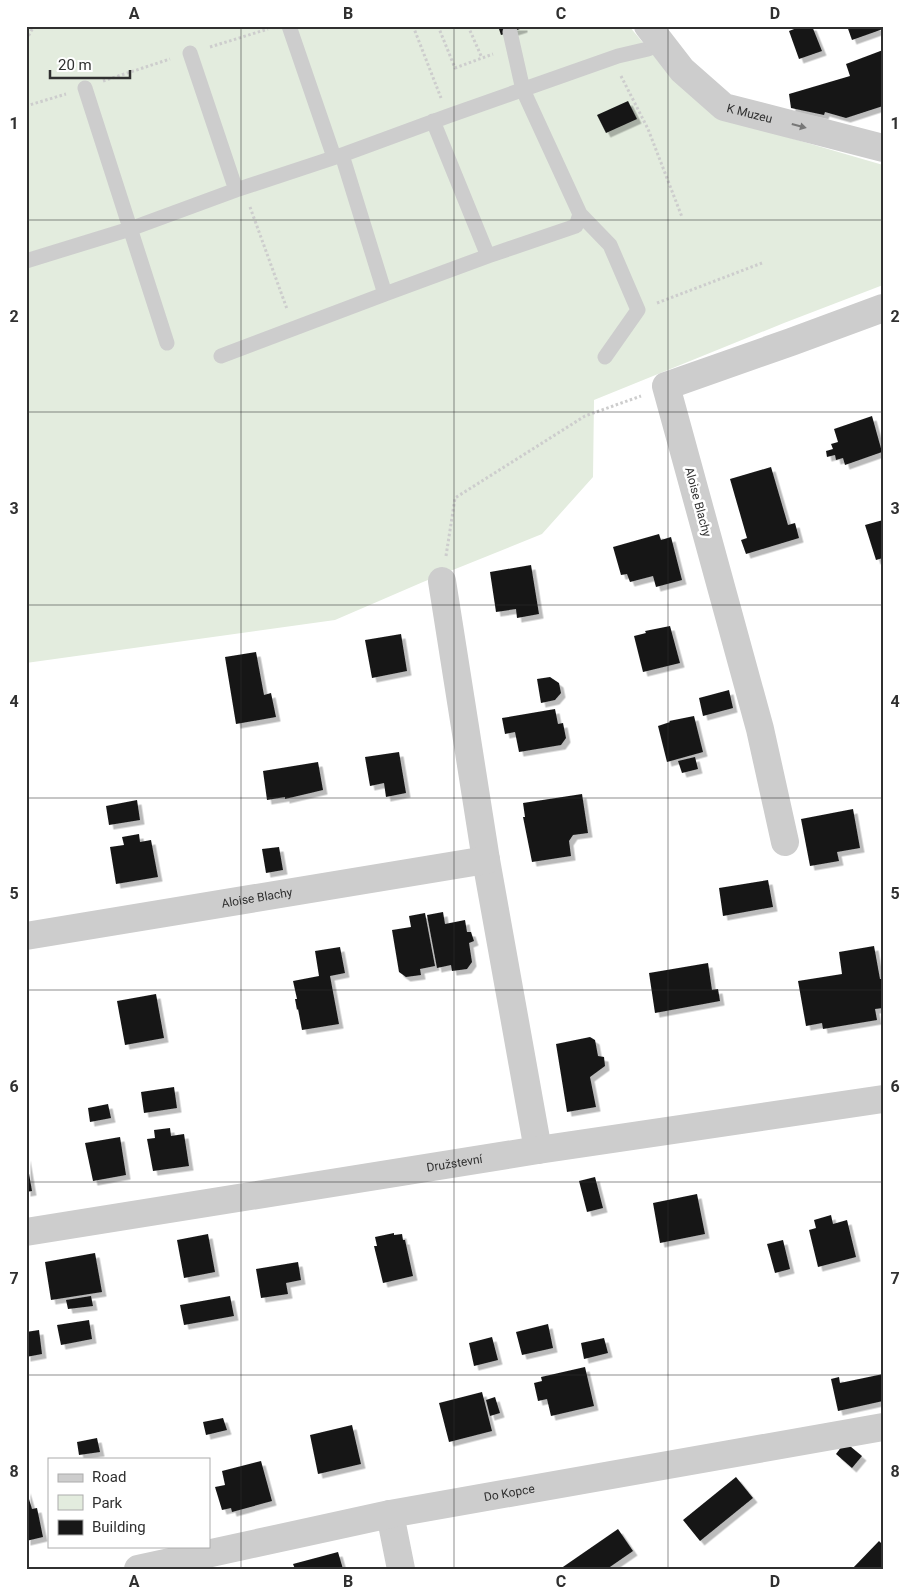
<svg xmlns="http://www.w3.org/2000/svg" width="909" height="1595" viewBox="0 0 909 1595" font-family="Roboto,sans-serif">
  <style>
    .green { fill: #e3ecde }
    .building { fill: #171717; filter: url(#shadow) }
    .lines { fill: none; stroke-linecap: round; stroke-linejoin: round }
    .path { stroke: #cdcdcd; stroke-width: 3; stroke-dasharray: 2.5 2.5; stroke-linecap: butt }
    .service { stroke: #cdcdcd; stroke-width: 15 }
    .minor { stroke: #cdcdcd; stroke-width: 28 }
    .oneway { fill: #777 }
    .grid { fill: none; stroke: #303030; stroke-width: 1; stroke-opacity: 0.55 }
    .labels { text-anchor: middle; stroke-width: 5; stroke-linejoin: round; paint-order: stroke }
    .street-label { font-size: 12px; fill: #303030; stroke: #fff }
    .neatline { fill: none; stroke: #303030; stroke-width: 2 }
    .grid-label { font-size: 16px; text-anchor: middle; font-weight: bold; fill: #303030 }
  </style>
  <defs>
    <filter id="shadow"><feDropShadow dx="4.5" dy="4.5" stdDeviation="0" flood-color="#0004"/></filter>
  </defs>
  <rect width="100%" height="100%" fill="#fff"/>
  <path class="green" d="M26,26H629L675,81L718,117L883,165V285L784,323L594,400L593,477L542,534L423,582L335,620L26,663Z"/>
  <path class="building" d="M498,26H523V28L501,35Z
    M802,26H812L822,51L799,59L789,31Z
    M847,26H883V29L852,40Z
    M883,50V106L846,118L825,112L824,115L791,108L789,94L850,76L846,64Z
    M628,101L637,119L606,133L597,115Z
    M872,416L882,452L845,465L843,458L836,460L835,455L827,457L826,451L833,449L831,444L838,442L834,429Z
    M771,467L788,525L795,523L799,538L746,554L741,540L747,538L730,479Z
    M883,520V558L876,560L865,525Z
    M659,534L661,540L671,537L682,580L656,587L653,576L630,582L627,574L621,575L613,547Z
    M531,565L539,614L517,618L516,609L496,612L490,572Z
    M670,626L680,663L643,672L634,636L646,633L645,631Z
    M401,634L407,671L372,678L365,640Z
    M256,652L264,695L271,693L276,717L236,724L225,657Z
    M550,677L559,683L561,693L555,700L541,703L537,679Z
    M729,690L733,708L703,716L699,698Z
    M555,709L558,724L563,723L566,738L561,745L519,752L515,732L505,734L502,718Z
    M694,716L703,752L667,762L658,726L670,722L669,721Z
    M399,752L406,793L386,797L384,783L370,786L365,757Z
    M695,757L698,769L682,773L678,761Z
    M318,762L323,790L285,799V797L267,800L263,771Z
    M582,794L588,833L573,835L569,841L571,856L532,862L523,817H525L523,803Z
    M137,800L140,820L109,825L106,806Z
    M853,809L860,848L837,852L839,861L810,866L801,819Z
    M139,834L140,842L151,840L158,877L116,884L110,847L124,845L122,837Z
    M279,847L283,870L266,873L262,849Z
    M768,880L773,907L723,916L719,888Z
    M443,912L445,924L465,920L467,932H471L474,941L469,943L472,962L467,969L452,971L451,965L437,968L427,915Z
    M425,913L435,966L420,969L421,975L406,977L399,972L392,930L411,927L409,916Z
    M874,946L880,979H882L883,984V1008L875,1009L877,1020L823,1029L822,1023L806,1026L798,981L842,974L839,952Z
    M340,947L345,973L330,976L339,1024L302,1030L298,1009L297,1010L295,999H297L293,981L319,976L315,951Z
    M708,963L712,990L718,989L720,1001L655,1013L649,973Z
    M156,994L164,1038L125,1045L117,1001Z
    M590,1037L595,1040L598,1056L604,1057L605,1066L590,1077L596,1107L567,1112L556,1044Z
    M174,1087L177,1108L144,1113L141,1092Z
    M108,1104L111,1118L90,1122L88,1108Z
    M170,1128L171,1136L184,1134L189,1166L153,1171L147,1139L155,1138L154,1130Z
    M120,1137L126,1175L93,1181L85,1143Z
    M26,1156L32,1191L26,1192Z
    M595,1177L603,1208L587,1212L579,1181Z
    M697,1194L705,1234L660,1243L653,1203Z
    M831,1215L833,1224L847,1220L856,1257L818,1267L809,1230L816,1228L814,1220Z
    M394,1233V1235L402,1234L403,1240H405L413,1276L383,1283L374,1246H377L375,1237Z
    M208,1234L215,1272L184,1278L177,1240Z
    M783,1240L790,1269L775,1273L767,1244Z
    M95,1253L102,1292L51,1300L45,1262Z
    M298,1262L301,1280L286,1283L288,1294L261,1298L256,1269Z
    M91,1296L93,1306L68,1309L66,1300Z
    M230,1296L234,1316L184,1325L180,1305Z
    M89,1320L92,1339L61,1345L57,1325Z
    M548,1324L553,1348L522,1355L516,1332Z
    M39,1330L42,1354L26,1357V1332Z
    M492,1337L498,1360L474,1366L469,1343Z
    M604,1338L608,1353L584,1359L581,1343Z
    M585,1367L594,1406L551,1416L547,1399L538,1401L534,1383L542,1381L541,1377Z
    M883,1374V1401L838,1411L831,1379L839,1377L840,1383Z
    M482,1392L492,1431L449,1442L439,1403Z
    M495,1397L500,1413L490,1416L486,1400Z
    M223,1418L227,1430L206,1435L203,1422Z
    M352,1425L361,1464L318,1474L310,1435Z
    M97,1438L100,1452L79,1455L77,1442Z
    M845,1442L862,1456L852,1468L836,1454Z
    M261,1461L272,1501L232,1512L231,1508L222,1510L215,1487L225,1485L222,1471Z
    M736,1477L753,1498L700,1541L683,1520Z
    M26,1489L32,1509L37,1508L43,1537L26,1541Z
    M618,1529L633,1551L607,1569H560Z
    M879,1541L883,1545V1569H852Z
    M338,1552L343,1569H295L293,1564Z"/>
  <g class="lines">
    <path class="path" d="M413,26L441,98
      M438,26L455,68L493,54
      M468,26L482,58
      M26,40L34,26
      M210,47L268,29
      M621,76L648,129L682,217
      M103,81L170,59
      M26,106L66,94
      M250,207L287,309
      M657,303L762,263
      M446,556L455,498L585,416L641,396"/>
    <path class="service" d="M289,26L334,157
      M190,53L236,190
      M85,88L167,343
      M342,155L385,294L488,256L433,121
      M580,214L610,245L638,310L605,357
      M488,256L576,226L580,214L523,90L510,32
      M26,261L130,229L236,190L342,155L448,116L618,56L648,49L661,43
      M221,356L385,294"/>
    <g class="minor">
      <path id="s1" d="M648,26L682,70L724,107L883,148"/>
      <path d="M442,581L486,860L538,1150"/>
      <path d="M785,842L760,729L666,386L791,342L883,308"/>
      <path id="s2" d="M26,936L486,860"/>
      <path id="s3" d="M26,1232L538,1150L883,1099"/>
      <path d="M390,1514L401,1569"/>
      <path id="s4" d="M138,1569L390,1514L883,1427"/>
    </g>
  </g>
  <defs><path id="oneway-solid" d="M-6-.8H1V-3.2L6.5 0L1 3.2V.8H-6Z" transform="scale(1.25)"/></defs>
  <use class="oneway" href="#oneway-solid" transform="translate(799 126) rotate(15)"/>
  <path class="grid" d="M241,26V1569M454,26V1569M668,26V1569M26,220H883M26,412H883M26,605H883M26,798H883M26,990H883M26,1182H883M26,1375H883"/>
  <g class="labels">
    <g class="street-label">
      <text dy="4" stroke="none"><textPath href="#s1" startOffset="138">K Muzeu</textPath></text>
      <text transform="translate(698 502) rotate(75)" y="4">Aloise Blachy</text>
      <text dy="4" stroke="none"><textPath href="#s2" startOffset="234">Aloise Blachy</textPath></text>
      <text dy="4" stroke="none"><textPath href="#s3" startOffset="434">Družstevní</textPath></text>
      <text dy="4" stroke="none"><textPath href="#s4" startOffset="379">Do Kopce</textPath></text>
    </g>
  </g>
  <rect width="909" height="1595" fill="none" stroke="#ffffff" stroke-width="55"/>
  <rect x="48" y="1458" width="162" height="90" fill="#ffffff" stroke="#acacac"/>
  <rect x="58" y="1474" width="25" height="8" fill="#cdcdcd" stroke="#acacac"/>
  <text x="92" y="1482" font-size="15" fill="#303030">Road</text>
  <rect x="58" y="1495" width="25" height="15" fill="#e3ecde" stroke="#acacac"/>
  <text x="92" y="1508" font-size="15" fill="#303030">Park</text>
  <rect x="58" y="1520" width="25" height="15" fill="#171717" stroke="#acacac"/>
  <text x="92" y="1532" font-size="15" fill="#303030">Building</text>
  <path d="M50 70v8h80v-8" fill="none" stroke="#303030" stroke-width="2.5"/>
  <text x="58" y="70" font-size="15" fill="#303030" stroke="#ffffff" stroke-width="4" paint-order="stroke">20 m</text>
  <rect x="28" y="28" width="854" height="1540" class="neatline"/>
  <g class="grid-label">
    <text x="134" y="19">A</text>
    <text x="348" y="19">B</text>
    <text x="561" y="19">C</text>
    <text x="775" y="19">D</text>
    <text x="14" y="129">1</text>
    <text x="895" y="129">1</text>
    <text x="14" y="322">2</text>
    <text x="895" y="322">2</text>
    <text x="14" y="514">3</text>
    <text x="895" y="514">3</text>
    <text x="14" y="707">4</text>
    <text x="895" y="707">4</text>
    <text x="14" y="899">5</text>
    <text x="895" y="899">5</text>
    <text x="14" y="1092">6</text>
    <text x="895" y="1092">6</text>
    <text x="14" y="1284">7</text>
    <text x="895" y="1284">7</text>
    <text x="14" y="1477">8</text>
    <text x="895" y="1477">8</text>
    <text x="134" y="1587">A</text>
    <text x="348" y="1587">B</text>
    <text x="561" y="1587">C</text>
    <text x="775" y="1587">D</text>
  </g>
</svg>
